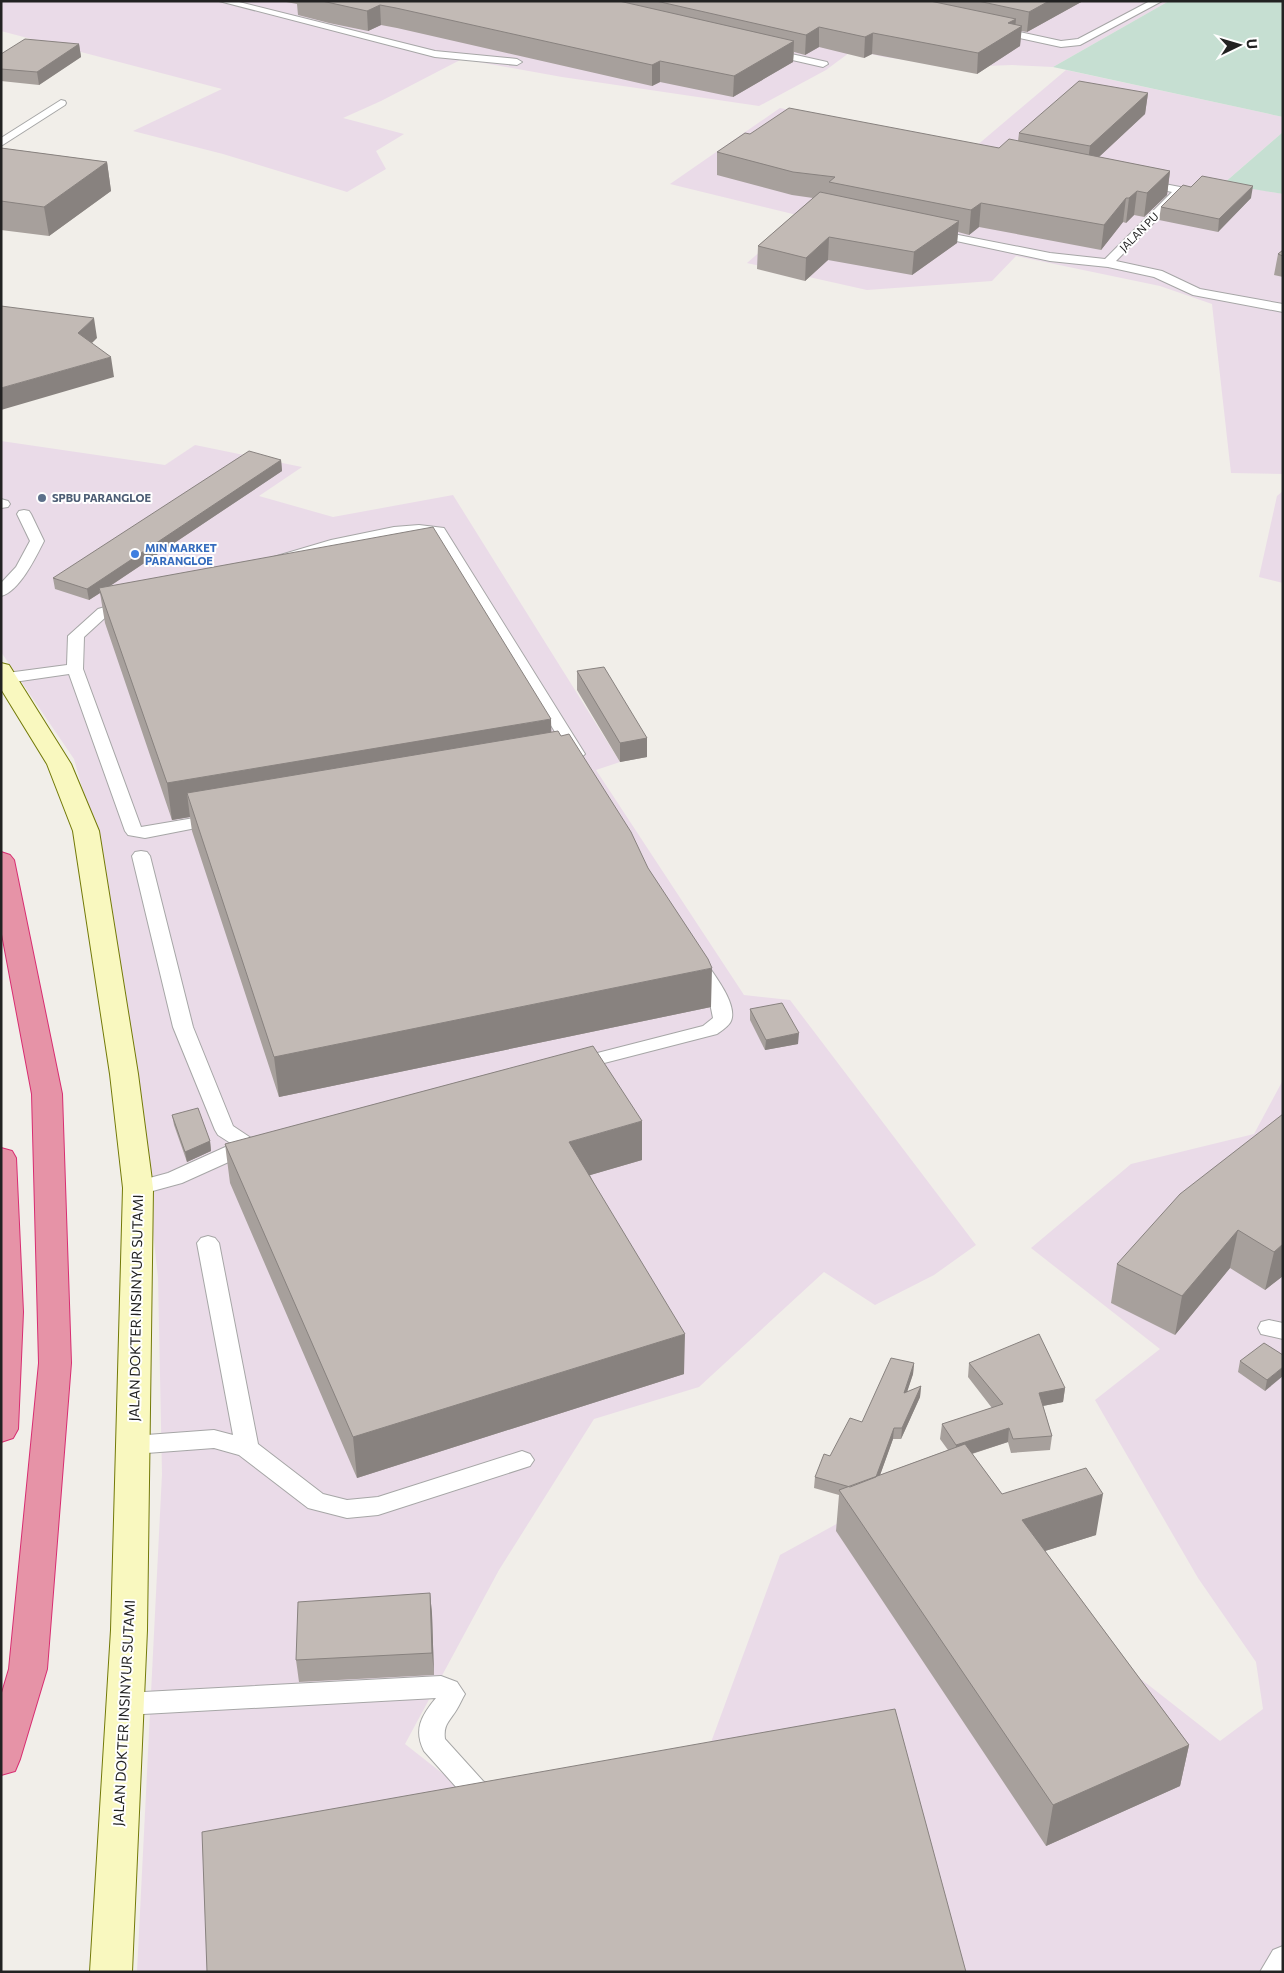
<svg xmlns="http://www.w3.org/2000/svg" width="1284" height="1973" viewBox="0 0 1284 1973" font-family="Commissioner,sans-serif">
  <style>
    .industrial { fill: #eadbe8 }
    .wetland { fill: #c6dfd2 }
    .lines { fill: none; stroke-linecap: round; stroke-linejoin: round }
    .lane-casing { stroke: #a6a6a6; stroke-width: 2 }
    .secondary-casing { stroke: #737a08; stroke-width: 2 }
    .highway-casing { stroke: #d82d71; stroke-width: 2 }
    .lane { fill: #fff; fill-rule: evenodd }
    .secondary { fill: #f9f8bf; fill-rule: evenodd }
    .highway { fill: #e693a7; fill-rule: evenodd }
    .wall { fill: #a7a09c }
    .shaded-wall { fill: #88827f }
    .building { fill: #c2bab5; stroke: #88827f }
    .service-dot { fill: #5c6f8a; stroke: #fff; stroke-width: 2 }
    .shop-dot { fill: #3f7fe0; stroke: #fff; stroke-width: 2 }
    .labels { text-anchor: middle; stroke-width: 4; stroke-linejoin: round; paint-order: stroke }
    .far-street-label { font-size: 11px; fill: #222; stroke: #fff }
    .far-service-label { font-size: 11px; font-weight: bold; fill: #4e5e75; stroke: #fff; text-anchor: start }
    .far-shop-label { font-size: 11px; font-weight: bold; fill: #366cbe; stroke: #fff; text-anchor: start }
    .street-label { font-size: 14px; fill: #222; stroke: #fff }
  </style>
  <rect width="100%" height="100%" fill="#f1eee9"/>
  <path class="industrial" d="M1,1H1169L1053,67L1012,65L960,67L884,57L853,50L826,70L759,106L562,77L462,59L381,101L343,118L404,134L376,151L386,169L347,192L223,154L133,131L222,89L1,31Z
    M1066,70L1283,117V132L1224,183L1283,194V474L1231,473L1212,304L1160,286L1016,256L992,281L867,290L747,263L801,216L670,184L780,108L975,147Z
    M1,441L165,465L195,445L302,467L259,496L333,517L453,495L620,762L596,770L744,995L790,1000L976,1245L934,1275L875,1305L824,1272L699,1387L594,1419L499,1570L405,1744L475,1799L703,1764L780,1555L955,1459L1100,1647L1220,1741L1263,1709L1256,1662L1198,1578L1095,1400L1160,1349L1031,1248L1131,1164L1254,1134L1283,1080V1972H137L162,1474L158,1277L142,1136L101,855L74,759L1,652Z
    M1283,491V583L1259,577L1277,496Z"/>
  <path class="wetland" d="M1169,1H1283V117L1053,67Z
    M1283,132V194L1223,184Z"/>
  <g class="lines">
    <g class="lane-casing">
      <path id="lane" d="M219,1H235L435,51L517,59L522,62L517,65L435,57Z
        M1150,1H1162L1080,45L1061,47L996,33L991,30L996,27L1061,41L1078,39Z
        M769,49L827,62L828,64L823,67L766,54V50Z
        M61,100L65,101L66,103L65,105L1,146V138Z
        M1144,180L1180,187L1186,190L1116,261L1162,271L1200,289L1283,304V312L1193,295L1154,277L1108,267L1050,261L933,236L927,233L933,230L1050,253L1105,259L1172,192L1140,185L1138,183L1140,181Z
        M1,499L8,501L10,504L8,507L1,508Z
        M24,510L29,511L31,514L44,541C36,557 19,592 1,596V583L16,567L30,541L17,514L19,511Z
        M419,525L444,528L585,754L575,763L569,764L242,819L145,838L128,835L125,831L69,674L7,683L1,681V675L7,673L67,665L68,636L98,609L331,540L394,527ZM419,533L434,535L568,753L564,755L141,827L83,669L84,637L108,615L339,547L394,535Z
        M141,851L147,852L150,856L193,1027L233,1126L251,1138L264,1135L271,1137L274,1142L271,1147L253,1151L182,1183L138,1195L131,1193L128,1188L131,1183L168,1173L232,1144L218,1135L215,1130L173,1027L132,856L135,852Z
        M698,959L705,961C714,975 738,1004 731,1021C729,1026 721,1031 717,1034L577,1070L570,1068L567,1064L570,1060L703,1026L713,1018L709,998L689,965L691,961Z
        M208,1236L215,1238L219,1243L258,1444L323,1494L347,1500L378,1497L522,1451L530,1454L534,1460L530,1466L378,1515L347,1518L308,1508L239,1455L214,1448L133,1454L125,1451L121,1445L125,1439L133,1436L214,1430L233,1435L197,1243L201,1238Z
        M1269,1320L1283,1323V1339L1261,1334L1258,1328L1261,1322Z
        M441,1676L457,1682L465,1694C462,1699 460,1704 457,1709C450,1721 443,1724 445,1739L483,1781L500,1791L504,1799L500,1807L491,1811L465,1797L424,1751C413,1729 422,1715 436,1698L125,1715L116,1712L112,1704L116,1696L125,1693Z
        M1283,1946V1972H1260L1273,1950Z"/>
    </g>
    <g class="secondary-casing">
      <path id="secondary" d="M1,663L9,665L71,764L99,831L138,1074L153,1188L147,1630L132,1972H90L111,1630L123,1188L110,1074L73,831L47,764L1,689Z"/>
    </g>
    <g class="highway-casing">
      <path id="highway" d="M1,852L10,855L14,860L62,1094L71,1363L47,1669L20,1759L15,1771L1,1775V1696L9,1669L39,1363L32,1094L1,929Z
        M1,1148L12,1151L16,1158L23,1312L18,1429L13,1438L1,1442Z"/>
    </g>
    <use href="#lane" class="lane"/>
    <use href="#secondary" class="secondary"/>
    <use href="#highway" class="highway"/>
  </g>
  <path class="wall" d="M281,1H1083L1027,32L1021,31L1020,46L977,74L872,54L864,58L819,47L805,55L794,52L793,62L733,97L660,82L652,86L397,28L381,25L368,31L329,23L298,15L297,4Z
    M79,44L81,57L39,85L1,81V54Z
    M1148,93L1145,114L1099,157L1170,171L1167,195L1144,217L1134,215L1126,223L1123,222L1101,250L979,227L969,235L958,232L957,243L912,275L828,260L805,281L757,269L758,246L813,198L792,195L717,175V152L750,134L999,148L1018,141L1019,133Z
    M1,148L107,162L111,191L49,236L1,230Z
    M1251,198L1218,232L1159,220L1161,207Z
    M1283,250V277L1274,275L1278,254Z
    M281,460L282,471L110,586L551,732L711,1007L279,1097L192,831L190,817L172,820L105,623L100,593L89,600L55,589L53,578Z
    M577,671L647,738V757L620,762L577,690Z
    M750,1009L798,1044L765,1050L750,1020Z
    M1283,1114V1276L1265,1290L1230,1268L1175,1335L1111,1303L1117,1264Z
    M172,1115L210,1141L211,1151L187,1162L174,1125Z
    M225,1144L642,1160L590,1175L684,1374L357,1478L230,1183Z
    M1283,1355L1265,1391L1238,1372L1240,1361Z
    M914,1363L913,1374L907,1392L921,1386L920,1397L901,1439H893L880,1475L948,1450L940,1439L942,1424L992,1408L968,1377L969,1363L1065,1388L1063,1402L1043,1406L1052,1436L1050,1450L1011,1453L1008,1442L972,1454L1002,1494L1096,1535L1045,1551L1189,1745L1180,1786L1046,1846L836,1531L839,1495L814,1488L815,1477Z
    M430,1593L432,1614L434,1675L299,1682L296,1660Z"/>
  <path class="shaded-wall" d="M1049,1H1083L1027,32L1029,12Z
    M380,5L381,25L368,31L367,11Z
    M1016,19L1015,30L1022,26L1020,46L977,74L978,53L1008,23Z
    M819,27V47L805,55L806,35Z
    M873,33L872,54L864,58L865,37Z
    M794,41L793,62L733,97L734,76Z
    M79,44L81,57L39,85L37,72Z
    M660,61V82L652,86V65Z
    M1148,93L1145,114L1087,168L1090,146Z
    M107,162L111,191L49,236L44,207Z
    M1170,171L1167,195L1144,217L1147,193Z
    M1253,186L1251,198L1218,232L1219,219Z
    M1137,191L1134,215L1126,223L1129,198Z
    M1126,198L1123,222L1101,250L1104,225Z
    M981,203L979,227L969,235L971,210Z
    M959,221L957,243L912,275L914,252Z
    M829,237L828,260L805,281L806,258Z
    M94,318L97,338L81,354L78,333Z
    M111,357L114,377L1,410V388Z
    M281,460L282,471L101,592L99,588L100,593L89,600L87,589Z
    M551,719L552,755L187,793L190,817L172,820L167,783Z
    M647,738V757L620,762V743Z
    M712,968L711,1007L279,1097L274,1057Z
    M799,1033L798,1044L765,1050L766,1040Z
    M642,1121V1160L570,1181L569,1142Z
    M210,1141L211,1151L187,1162L185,1152Z
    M1238,1230L1230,1268L1175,1335L1182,1296Z
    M1283,1244V1276L1265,1290L1274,1252Z
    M685,1334L684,1374L357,1478L353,1437Z
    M914,1363L913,1374L903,1404L904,1393Z
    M1283,1367V1376L1265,1391L1267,1380Z
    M921,1386L920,1397L901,1439L902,1428Z
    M1065,1388L1063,1402L1037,1407L1039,1393Z
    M894,1428L893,1439L870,1503V1492Z
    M1009,1428L1008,1442L955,1459L956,1445Z
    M1103,1494L1096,1535L1016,1560L1022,1520Z
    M430,1593L432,1614L434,1675L432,1653Z
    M1189,1745L1180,1786L1046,1846L1053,1805Z"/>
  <path class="building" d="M322,1H619L794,41L734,76L660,61L652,65L396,8L380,5L367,11Z
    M656,1H930L1016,19L1008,23L1022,26L978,53L873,33L865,37L819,27L806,35Z
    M978,1H1049L1029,12Z
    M25,39L79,44L37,72L1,69V54Z
    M1079,81L1148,93L1090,146L1019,133Z
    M789,108L999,148L1009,139L1170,171L1147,193L1137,191L1129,198H1126L1104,225L981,203L971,210L829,182L835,177L793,172L717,152L745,133L750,134Z
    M1,148L107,162L44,207L1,201Z
    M1202,176L1253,186L1219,219L1161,207L1183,185L1191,187Z
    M820,192L959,221L914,252L829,237L806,258L758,246Z
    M1283,250V256L1278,254Z
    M1,306L94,318L78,333L111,357L1,388Z
    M249,451L281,460L87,589L53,578Z
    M433,527L551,719L167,783L99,588Z
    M604,667L647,738L620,743L577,671Z
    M558,731L561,736L569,734L631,832L648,868L708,959L712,968L274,1057L187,793Z
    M782,1003L799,1033L766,1040L750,1009Z
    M593,1046L642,1121L569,1142L685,1334L353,1437L225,1144Z
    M198,1108L210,1141L185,1152L172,1115Z
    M1283,1114V1244L1274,1252L1238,1230L1182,1296L1117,1264L1180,1194Z
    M1039,1334L1065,1388L1039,1393L1052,1436L1013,1439L1009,1428L956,1445L942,1424L1003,1404L969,1363Z
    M1264,1343L1283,1355V1367L1267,1380L1240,1361Z
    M891,1358L914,1363L904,1393L921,1386L902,1428H894L876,1477L850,1487L815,1477L824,1454L830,1456L850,1418L862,1422Z
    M965,1444L1002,1494L1086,1468L1103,1494L1022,1520L1189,1745L1053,1805L839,1490Z
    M430,1593L432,1653L296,1660L298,1602Z
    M895,1709L966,1972H207L202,1832Z"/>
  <circle class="service-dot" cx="42" cy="498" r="5"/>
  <circle class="shop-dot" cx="135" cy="554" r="5"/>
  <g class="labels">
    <g class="far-street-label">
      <text transform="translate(1139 232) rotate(-45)" y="4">JALAN PU</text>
    </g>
    <g class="far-service-label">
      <text x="52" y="502">SPBU PARANGLOE</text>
    </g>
    <g class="far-shop-label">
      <text x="145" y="552">MIN MARKET<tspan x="145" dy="13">PARANGLOE</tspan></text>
    </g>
    <g class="street-label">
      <text transform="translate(136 1308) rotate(-89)" y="5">JALAN DOKTER INSINYUR SUTAMI</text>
      <text transform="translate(124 1713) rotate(-87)" y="5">JALAN DOKTER INSINYUR SUTAMI</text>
    </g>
  </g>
  <rect width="1284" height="1973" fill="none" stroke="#222222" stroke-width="5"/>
  <g transform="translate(1239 45) rotate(85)" stroke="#ffffff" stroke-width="4" paint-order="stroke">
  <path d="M0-4L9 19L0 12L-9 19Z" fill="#222222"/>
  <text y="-8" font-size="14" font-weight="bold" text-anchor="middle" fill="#222222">U</text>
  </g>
</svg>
